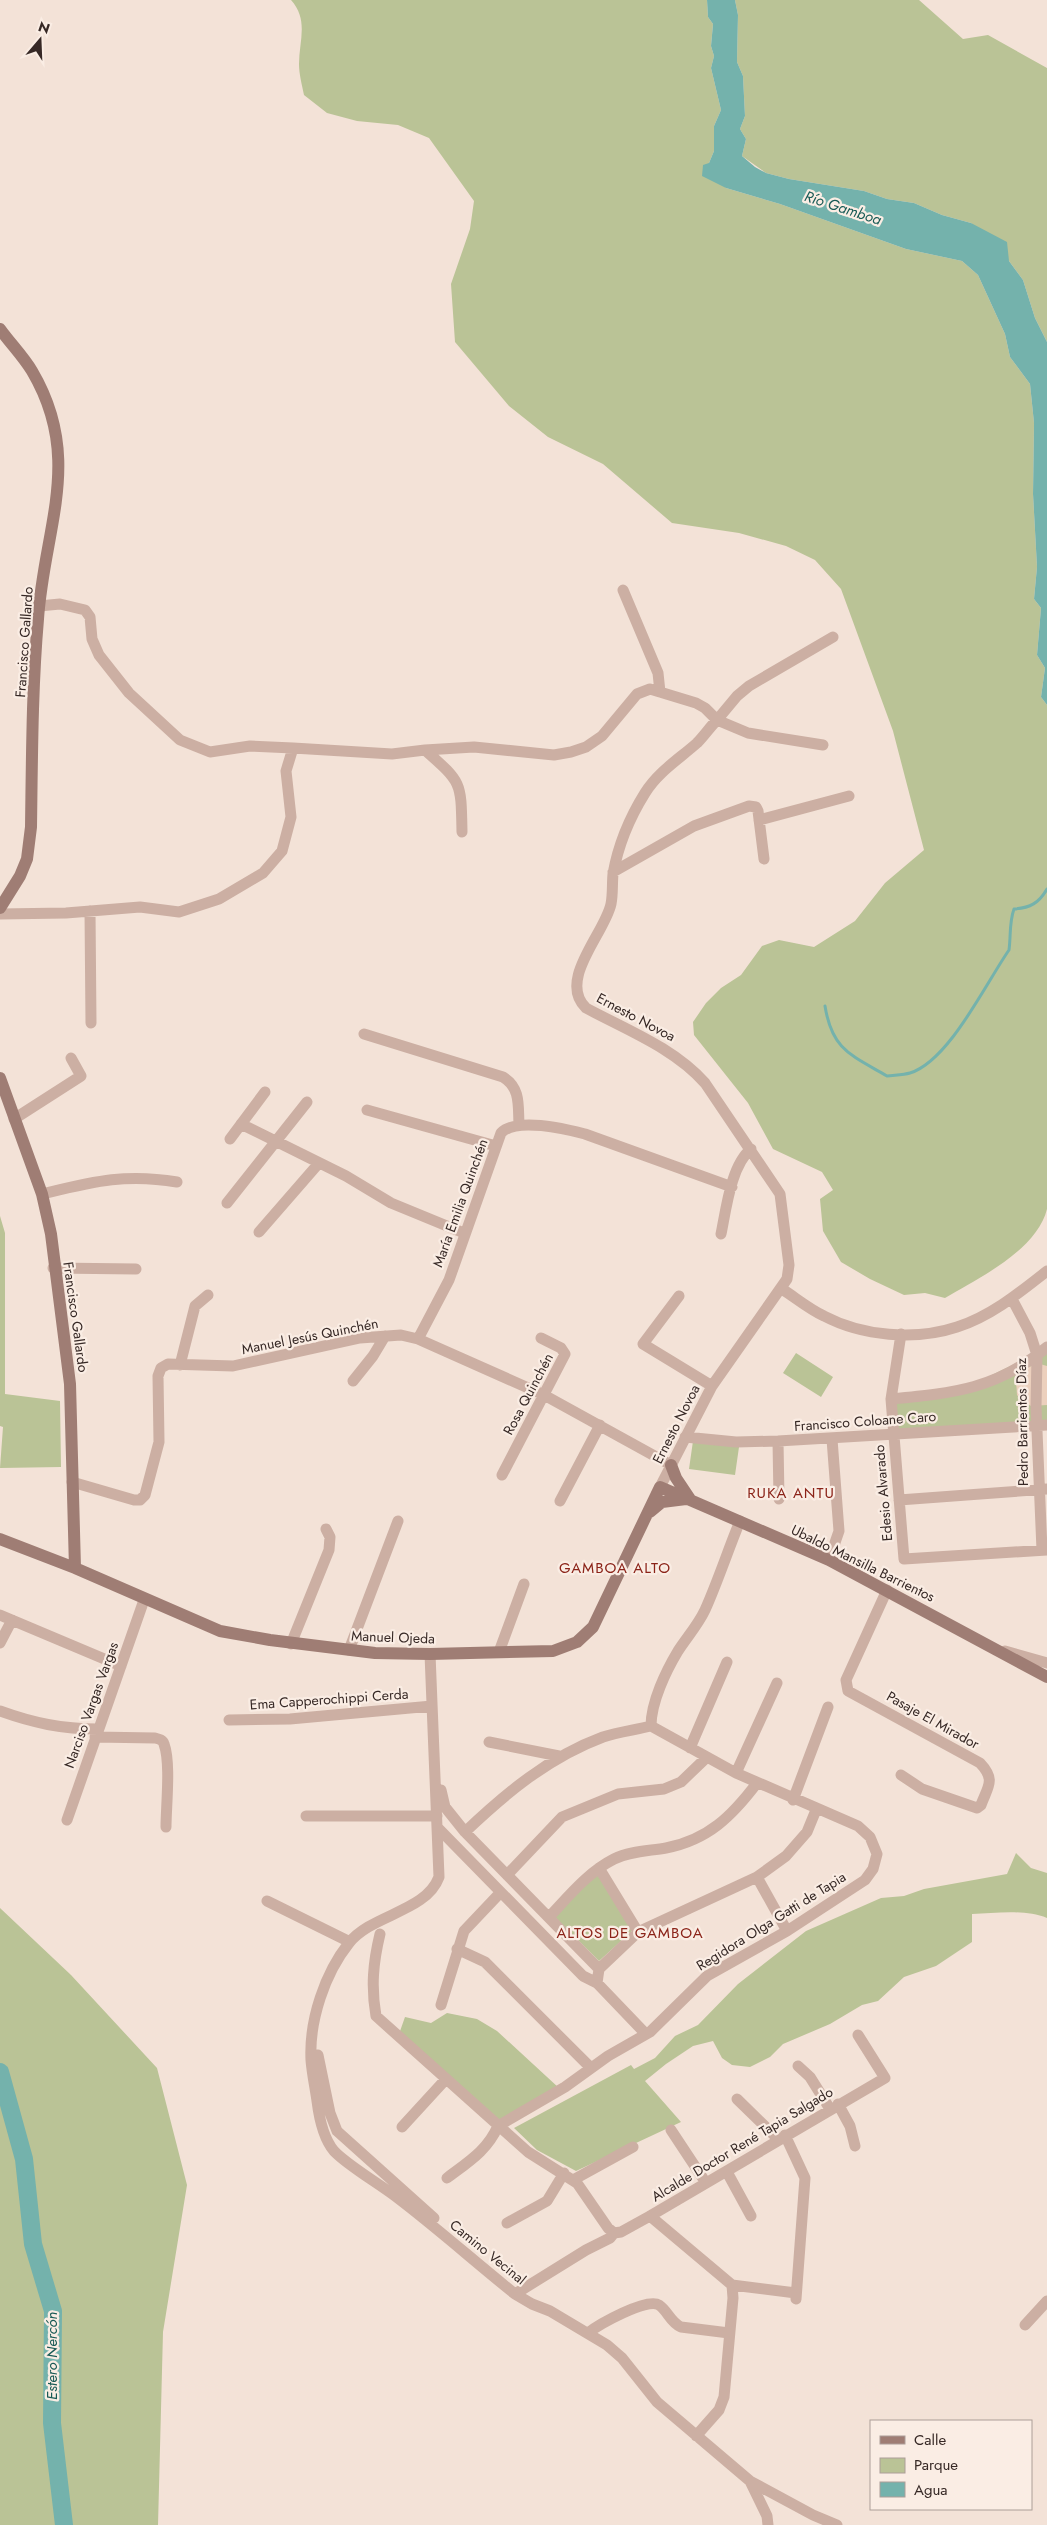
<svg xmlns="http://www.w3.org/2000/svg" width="1047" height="2525" viewBox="0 0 1047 2525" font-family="Jost,sans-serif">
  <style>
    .green { fill: #bac396 }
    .plaza { fill: #ecd0bd }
    .water { fill: #74b2ac }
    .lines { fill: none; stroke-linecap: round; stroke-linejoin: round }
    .stream { stroke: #74b2ac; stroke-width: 3 }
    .river { stroke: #74b2ac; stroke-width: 18 }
    .street { stroke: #ccafa3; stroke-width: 11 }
    .secondary { stroke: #9f7d74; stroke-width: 12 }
    .labels { text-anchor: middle; stroke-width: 4.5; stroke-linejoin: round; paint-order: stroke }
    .street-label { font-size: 14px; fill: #362825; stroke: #faede4 }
    .water-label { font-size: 15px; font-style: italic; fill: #185a55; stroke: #faede4 }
    .neighbourhood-label { font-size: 15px; letter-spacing: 1px; fill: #8b2318; stroke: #faede4 }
  </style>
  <rect width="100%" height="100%" fill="#f3e2d7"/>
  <path class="green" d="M291,0H707L708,17L713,24L711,46L714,56L711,68L721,110L714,126V151L709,163L726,188L780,204L906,249L962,261L978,275L1005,334L1010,357L1030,384L1034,423L1033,494L1037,567L1034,599L1041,608L1037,655L1045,668L1041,697L1047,705V1209C1037,1250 979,1278 945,1298L925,1293L904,1295L870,1279L841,1262L823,1231L820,1199L833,1190L822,1172L773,1149L748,1103L694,1035L693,1022L706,1003L721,988L741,975L762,946L779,940L814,947L855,921L885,883L924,850L893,731L841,589L815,560L786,546L739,533L672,523L603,464L548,437L509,406L455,342L451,284L470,229L474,201L429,138L398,125L357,121L327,113L304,95C302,85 299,74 299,64C299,41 309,20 291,0Z
    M735,0H919L963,39L988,35L1047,68V342L1035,318L1023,280L1009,261L971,223L942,215L914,203L887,199L864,191L789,179L766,173L742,156L746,139L740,129L745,116L743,76L737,62L738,15Z
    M0,1216L5,1233V1394L60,1401L61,1467L0,1468L3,1427L0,1426Z
    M1047,1348V1423L895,1432L892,1400L953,1394Z
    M796,1353L833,1377L821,1397L783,1373Z
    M693,1441L739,1447L735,1475L689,1469Z
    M1016,1853L1031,1868L1047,1873V1918C1025,1909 996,1913 972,1914V1942L936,1966L904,1977L878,2001L862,2005L830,2024L783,2044L770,2057L750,2067L732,2065L722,2058L713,2041L693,2046L666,2064L645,2081L681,2122L576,2171L537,2150L514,2128L631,2065L634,2069L655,2058L675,2036L698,2025L738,1984L806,1931L881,1898L904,1896L924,1889L1007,1874Z
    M598,1873L632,1931L599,1961L554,1916Z
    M0,1908L71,1975L157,2068L187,2185L163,2332L158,2525H0Z
    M447,2013L477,2019L497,2031L559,2088L498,2123L399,2034L405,2017L431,2023Z"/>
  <path class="plaza" d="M1040,1364L1047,1366V1405L1031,1406L1022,1401L1017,1395L1016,1380L1024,1368Z"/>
  <path class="water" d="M707,0H735L738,15L737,62L743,76L745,116L740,129L746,139L742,156L755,167L766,173L789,179L864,191L887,199L914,203L942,215L971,223L1007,242L1009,261L1023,280L1035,318L1047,342V705L1041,697L1045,668L1037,655L1041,608L1034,599L1037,567L1033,494L1034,423L1030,384L1010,357L1005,334L978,275L962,261L906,249L780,204L726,188L702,176L703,165L709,163L714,151V126L721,110L711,68L714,56L711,46L713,24L708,17Z"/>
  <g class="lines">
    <path class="stream" d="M825,1006C832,1050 851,1055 887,1076C894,1075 903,1075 910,1073C949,1061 986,983 1009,950C1011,935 1009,923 1014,909C1030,908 1039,903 1047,889"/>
    <path class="river" d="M0,2072L24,2159L33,2244L53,2311L52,2423L64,2525"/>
    <path class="street" d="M623,590L658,673L660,692
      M39,606L60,604L85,610L90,617L92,639L99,655L129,693L180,740L210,752L250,746L293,748
      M823,745L748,733L717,720L737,696L749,686L833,637
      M425,750L474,747L554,755L571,752L586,747L602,736L637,694L650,689L696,703L705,708L717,720C710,727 704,736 697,743C679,759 658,772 645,793C630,817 618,846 613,874C612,884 613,894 611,904C605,933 557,980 586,1008C627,1030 674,1048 705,1083L780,1194L789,1265L787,1279L712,1386L660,1487
      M759,820L849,796
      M613,872L694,826L749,806L756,807L758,811L764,859
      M90,911L91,1023
      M0,914L66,913L140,907L179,912L219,899L263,873L282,851L291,817L286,771L293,748L392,754L425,750C462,783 461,781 462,832
      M364,1034L503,1077C521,1088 518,1106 519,1125
      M367,1110L496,1146
      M14,1119L81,1076L71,1058
      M241,1124L346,1176L391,1203L464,1233
      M230,1139L265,1092
      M42,1194C92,1182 125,1173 177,1182
      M227,1203L307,1102
      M259,1232L319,1163
      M721,1234C726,1210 731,1165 751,1149
      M53,1268L136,1269
      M782,1289C796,1298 809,1309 824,1316C862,1336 915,1341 957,1327C991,1316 1019,1293 1047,1271
      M679,1296L643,1344L712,1386
      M1012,1299L1030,1333L1037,1355L1036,1407L1042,1550
      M901,1334L891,1399L904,1559L1047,1550
      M418,1339L449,1280L501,1133C516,1117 566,1129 585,1134L732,1187
      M180,1365L195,1306L208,1295
      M353,1381L373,1356L385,1336
      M891,1399C954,1393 997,1389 1047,1347
      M685,1437L736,1442L778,1441L1047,1425
      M778,1441L779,1499
      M502,1475L565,1354L561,1348L541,1338
      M72,1482L134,1500H140L145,1495L159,1442L158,1376L161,1368L168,1364L233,1366L360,1338L401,1335L418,1339L544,1395L671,1465
      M899,1500L1047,1489
      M560,1501L600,1425
      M829,1560L839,1531L832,1439
      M887,1590L846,1680L848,1691L980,1763C996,1780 988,1786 981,1805L977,1808L922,1789L901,1775
      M0,1615L121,1666
      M0,1643L12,1620
      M291,1644L329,1550L330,1537L326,1529
      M349,1650L398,1521
      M1005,1651L1047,1663
      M499,1652L524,1584
      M430,1654L439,1877C426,1912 372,1914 349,1943C325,1973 309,2020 311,2060C312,2073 315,2087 317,2101C319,2117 323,2138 334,2151C347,2165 378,2183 395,2196C436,2227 475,2262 515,2294L532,2304L550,2311L607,2345L622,2358L657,2402L750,2481L813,2515L837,2525
      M0,1711C33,1723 62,1729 98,1729
      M229,1720L290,1719L432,1706
      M651,1726C651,1702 666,1671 678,1651C687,1637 698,1625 705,1610C718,1581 728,1550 740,1521
      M95,1737L155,1738C159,1739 163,1740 164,1744C171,1763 166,1806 166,1827
      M489,1742L559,1756
      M690,1748L727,1662
      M736,1773L777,1683
      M441,1790L445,1807L465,1832L599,1969
      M793,1800L828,1707
      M306,1816H437
      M67,1820L144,1600
      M437,1827L583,1976L597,1983L643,2031L644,2035
      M465,1832C506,1793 549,1757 603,1737C618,1732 635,1730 651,1726
      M599,1868L638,1932
      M507,1875L562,1817L618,1794L664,1789L681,1782L706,1758
      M757,1877L787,1931
      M267,1901L350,1942
      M549,1917C568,1897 588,1872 614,1859C630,1851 649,1851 666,1848C708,1840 732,1816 757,1783
      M380,1934C373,1963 371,1987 376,2016L528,2152L577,2183L608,2228L614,2233L621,2232L650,2216L885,2078L858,2035
      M457,1949L485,1962L591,2068
      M597,1983L599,1969L638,1932L757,1877L786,1856L807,1832L816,1810
      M441,2005L464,1931L500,1893
      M318,2055L330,2113L337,2131L434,2218
      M798,2066L810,2077L830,2109
      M737,2099L778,2139
      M838,2104L850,2126L855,2146
      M498,2126L565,2087L608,2056L650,2032L707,1976L787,1931L865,1880L873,1869L877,1854L870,1837L858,1826L736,1773L651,1726
      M402,2127L446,2079
      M671,2130L706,2183
      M785,2135L805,2178L796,2299
      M727,2172L751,2216
      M447,2178C468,2162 487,2151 498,2126
      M573,2180L633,2147
      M650,2216L732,2285L796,2293
      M507,2223L547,2201L564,2173
      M515,2294L586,2250L610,2238L614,2233
      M1025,2325L1047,2301
      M588,2333C598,2325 647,2297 659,2305C668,2311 670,2322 681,2327L729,2333
      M696,2436L719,2410L724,2397L733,2298L732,2285
      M750,2481L767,2516L768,2525"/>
    <path class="secondary" d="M0,329C10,343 23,356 32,371C84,459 44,528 38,619C32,688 32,758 31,827L27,859L20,876L0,908
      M0,1078L42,1194L51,1234L70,1384L75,1568
      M671,1465L676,1478L690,1499
      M650,1512L662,1502L686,1499
      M0,1539L75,1568L220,1631L270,1640L375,1653L430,1654L553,1651L577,1642L593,1627L660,1487L829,1560L1047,1677"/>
  </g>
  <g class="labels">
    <g class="street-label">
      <text transform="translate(24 642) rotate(-86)" y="5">Francisco Gallardo</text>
      <text transform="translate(636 1017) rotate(28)" y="5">Ernesto Novoa</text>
      <text transform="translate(460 1203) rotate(-70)" y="5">María Emilia Quinchén</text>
      <text transform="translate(76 1317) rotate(82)" y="5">Francisco Gallardo</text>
      <text transform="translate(310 1336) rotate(-11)" y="5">Manuel Jesús Quinchén</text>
      <text transform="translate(528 1394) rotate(-62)" y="5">Rosa Quinchén</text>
      <text transform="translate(865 1421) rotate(-4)" y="5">Francisco Coloane Caro</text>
      <text transform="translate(1022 1422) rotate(-91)" y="5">Pedro Barrientos Díaz</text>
      <text transform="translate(676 1424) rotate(-63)" y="5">Ernesto Novoa</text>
      <text transform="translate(883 1493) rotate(-95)" y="5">Edesio Alvarado</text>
      <text transform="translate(863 1563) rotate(26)" y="5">Ubaldo Mansilla Barrientos</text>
      <text transform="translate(393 1637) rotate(2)" y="5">Manuel Ojeda</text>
      <text transform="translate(329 1699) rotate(-4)" y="5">Ema Capperochippi Cerda</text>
      <text transform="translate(91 1705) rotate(-70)" y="5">Narciso Vargas Vargas</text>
      <text transform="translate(933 1720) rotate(29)" y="5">Pasaje El Mirador</text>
      <text transform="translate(771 1921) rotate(-32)" y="5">Regidora Olga Gatti de Tapia</text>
      <text transform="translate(742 2144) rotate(-31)" y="5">Alcalde Doctor René Tapia Salgado</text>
      <text transform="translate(488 2252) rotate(39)" y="5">Camino Vecinal</text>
    </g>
    <g class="water-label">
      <text transform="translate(843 208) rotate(18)" y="5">Río Gamboa</text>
      <text transform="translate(52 2356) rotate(-90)" y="5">Estero Nercón</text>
    </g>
    <g class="neighbourhood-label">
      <text x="791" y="1498">RUKA ANTU</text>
      <text x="615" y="1573">GAMBOA ALTO</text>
      <text x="630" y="1938">ALTOS DE GAMBOA</text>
    </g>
  </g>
  <rect x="870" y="2420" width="162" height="90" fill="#faede4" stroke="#ac9e98"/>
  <rect x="880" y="2436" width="25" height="8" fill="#9f7d74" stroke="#ac9e98"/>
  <text x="914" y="2445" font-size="15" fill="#362825">Calle</text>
  <rect x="880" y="2458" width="25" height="15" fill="#bac396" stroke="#ac9e98"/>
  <text x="914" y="2470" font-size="15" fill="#362825">Parque</text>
  <rect x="880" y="2482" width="25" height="15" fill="#74b2ac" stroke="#ac9e98"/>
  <text x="914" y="2495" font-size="15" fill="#362825">Agua</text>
  <g transform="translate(40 40) rotate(19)" stroke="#faede4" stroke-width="4" paint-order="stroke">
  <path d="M0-4L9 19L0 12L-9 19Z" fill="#362825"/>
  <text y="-8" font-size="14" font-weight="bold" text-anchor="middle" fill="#362825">N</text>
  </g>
</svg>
